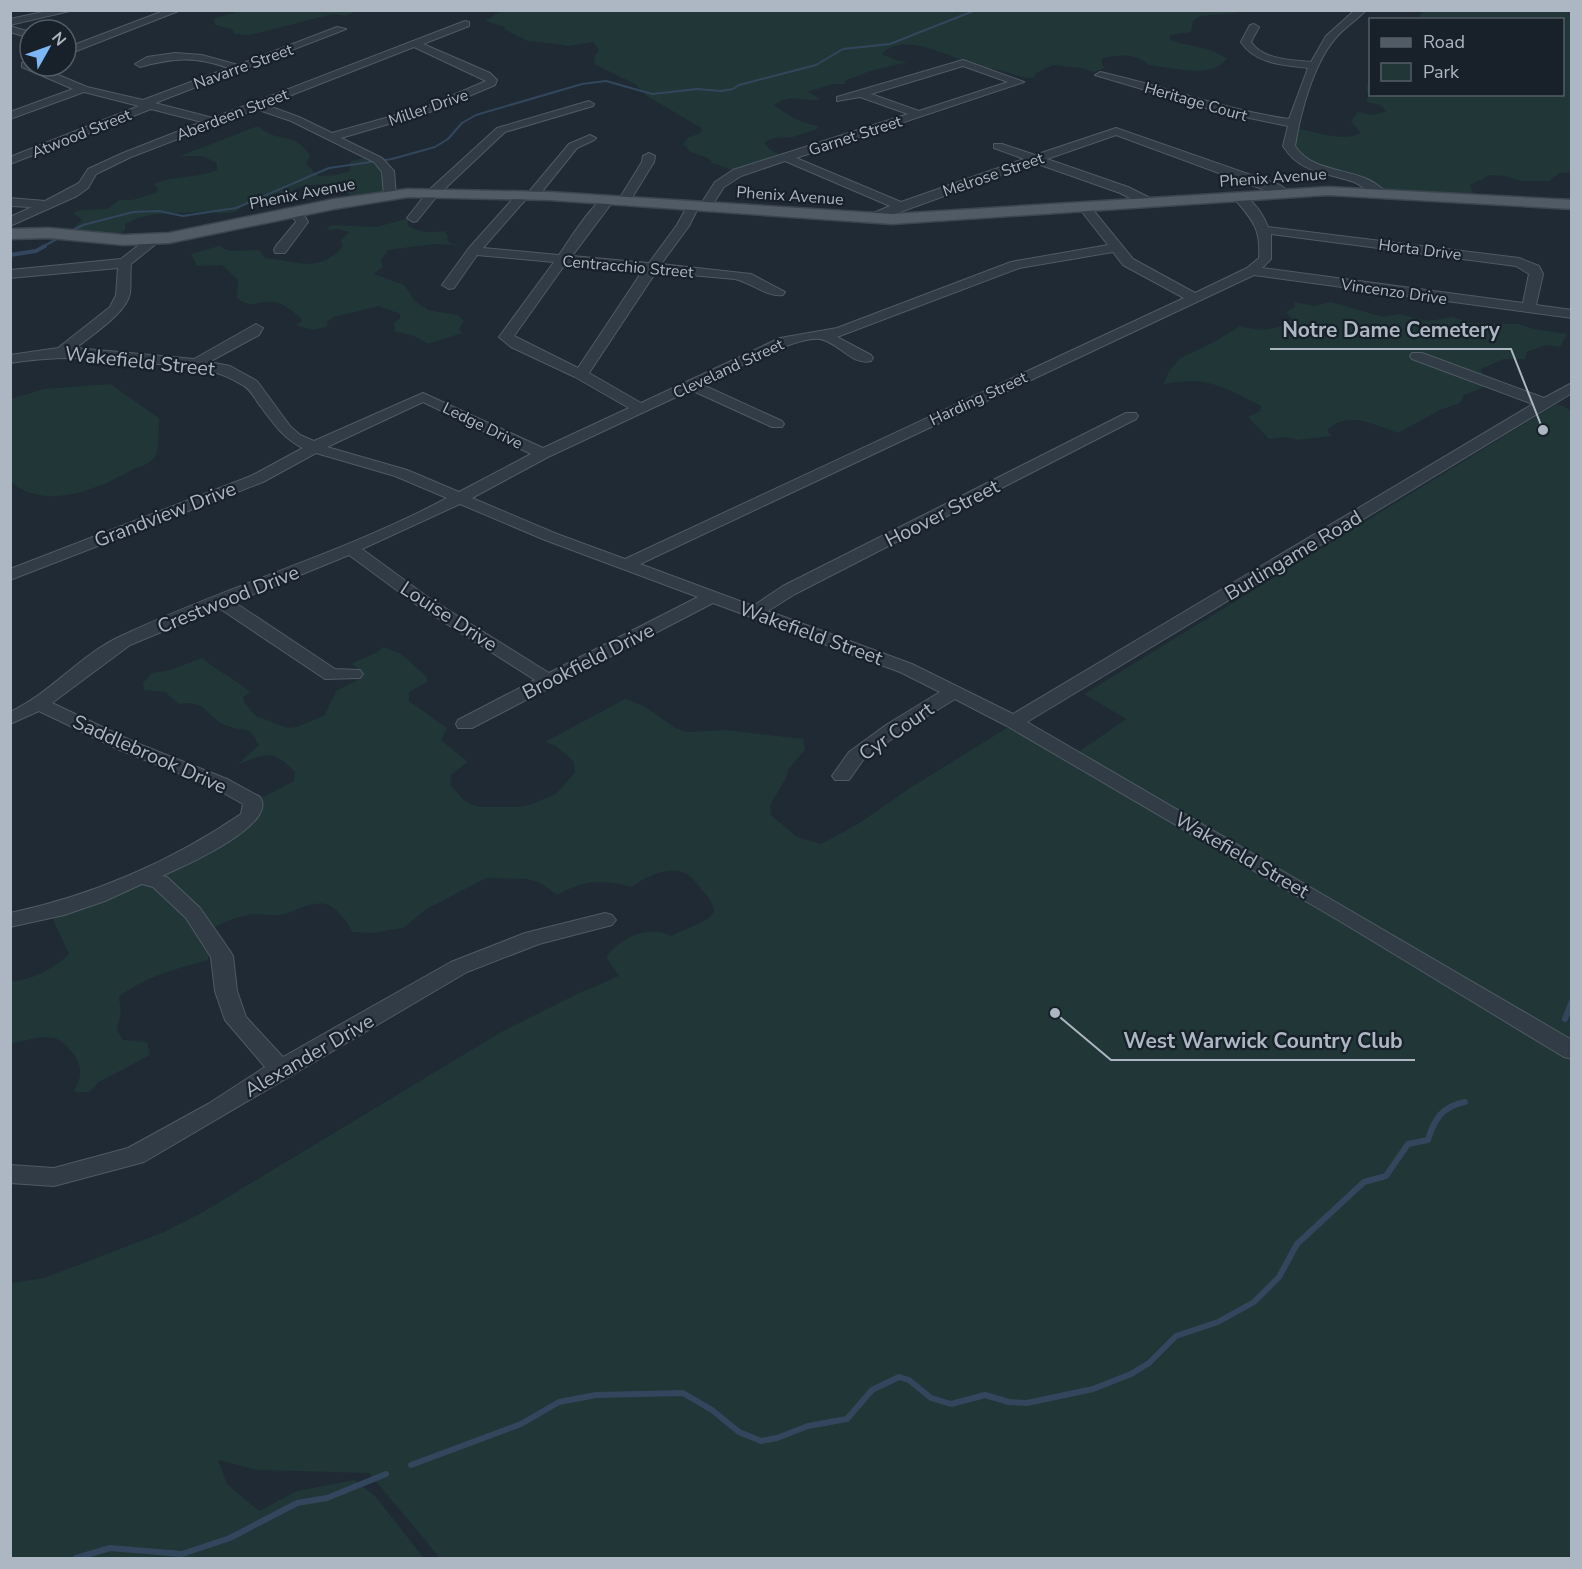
<svg xmlns="http://www.w3.org/2000/svg" width="1582" height="1569" viewBox="0 0 1582 1569" font-family="'Nunito Sans',sans-serif">
  <style>
    .green { fill: #213636 }
    .lines { fill: none; stroke-linecap: round; stroke-linejoin: round }
    .stream-far2 { stroke: #32475d; stroke-width: 2 }
    .stream-far1 { stroke: #32475d; stroke-width: 4 }
    .stream { stroke: #32475d; stroke-width: 6 }
    .minor-casing { stroke: #505a64; stroke-width: 2 }
    .major-casing { stroke: #3c454f; stroke-width: 3 }
    .minor { fill: #323c46; fill-rule: evenodd }
    .major { fill: #505b66; fill-rule: evenodd }
    .labels { text-anchor: middle; stroke-width: 4.5; stroke-linejoin: round; paint-order: stroke }
    .far-street-label { font-size: 16px; fill: #acb7c3; stroke: #18212a }
    .street-label { font-size: 20px; fill: #acb7c3; stroke: #18212a }
    .leader { fill: none; stroke: #acb7c3; stroke-width: 2 }
    .callout-dot { fill: #acb7c3; stroke: #18212a; stroke-width: 2 }
    .callout-label { font-size: 21px; text-anchor: middle; font-weight: bold; fill: #acb7c3; stroke: #18212a; stroke-width: 4.5; stroke-linejoin: round; paint-order: stroke }
  </style>
  <rect width="100%" height="100%" fill="#1f2a35"/>
  <path class="green" d="M502,10L1239,11L1235,13L1201,16L1193,21L1191,32L1170,35V40C1186,46 1216,48 1227,59C1210,80 1171,67 1149,65C1137,53 1116,54 1102,59V65L1105,68L1094,72L1081,68L1053,65L1036,73L1033,78C1016,79 1000,66 984,69C958,61 904,29 882,54L899,61L908,62L870,71L845,81V84H833L808,92L821,99C804,103 793,92 774,105C786,114 802,124 819,126L817,129L793,137L774,138L764,142L769,149L785,157L738,172L712,163L710,159L691,152L683,144L688,138L702,132L701,128L647,96L635,84L594,64L595,55L599,50L593,42L569,46L556,44L528,41L505,30V27L485,21Z
    M235,11V10L357,11L345,16L333,14L250,35L233,34L234,30L215,25L214,18L234,13Z
    M1421,11H1571V172L1560,173L1549,181H1521L1504,176L1490,175L1470,185L1476,198L1382,193L1293,155L1294,128C1314,131 1343,143 1361,133L1351,122L1358,112L1372,115L1387,111L1380,105L1366,102L1369,94L1366,90L1370,75V94H1562V20L1416,19L1422,13Z
    M258,126C276,144 295,130 310,156L306,164L319,176L335,175L350,171L351,161L371,156L380,160L391,194L356,200C341,185 316,180 295,189C293,190 291,193 288,194C272,201 248,198 236,212L219,214L215,212C185,214 152,209 125,224V230L115,238L67,234L82,220L73,213L81,210L107,209L119,200H132L156,193L158,188L153,184C174,175 196,179 217,170V163L202,156H180Z
    M410,218L407,225C420,233 430,233 445,231L448,237L447,240L452,244L476,246L435,244L388,250L381,260L383,267L374,274L404,285L415,301L428,310L457,315L464,321L459,329L462,333L428,344L414,336L394,331L395,327L393,324L400,318V314L379,306L334,317L328,321L327,327L312,330L296,325L302,321L301,318C293,312 284,303 273,302C256,300 252,310 237,298L238,280L222,265L197,266L191,254L219,246L231,251L259,250L265,258C298,261 319,274 343,246L341,240L349,232L338,229L329,230L327,227L333,225L376,227Z
    M1294,302L1314,306L1331,302L1383,317L1399,314L1428,321L1452,317L1471,323L1518,324L1533,329L1567,334L1560,347L1545,345L1527,352L1525,359H1504L1481,369L1487,386L1464,395L1460,403L1440,410L1398,433C1375,425 1348,410 1327,430L1331,436L1297,440L1286,437L1269,439L1248,417L1260,411L1261,406C1223,387 1208,376 1164,384L1168,373L1180,358L1214,342L1240,326C1259,332 1276,331 1292,319L1286,312L1295,307Z
    M110,384L159,418C158,430 161,450 153,459C147,466 136,467 128,472C94,491 44,510 11,482V399L43,389Z
    M1557,404L1571,410V1558H440L369,1473L257,1470L218,1460L227,1484L259,1511L297,1491L354,1480L375,1496L424,1558H11V1283L44,1278L164,1232L203,1212L503,1031L575,995L619,976L606,957C620,938 649,924 671,936L708,919L714,912C713,901 708,897 701,889C697,884 693,878 688,875C671,863 645,878 631,887C601,879 584,880 557,895L541,883L527,879L486,878L425,910L403,928L372,933L352,932C349,924 345,919 339,913C321,892 300,912 279,915C271,916 263,914 256,914C237,915 220,925 203,932L209,954L208,960C177,969 145,976 119,997L121,1013L117,1030L123,1040L147,1042L150,1055L99,1082L89,1092H74C77,1085 81,1078 80,1070C80,1059 64,1040 54,1038C40,1035 24,1041 11,1044V981C31,981 54,968 69,954L50,913L227,834L255,801L294,781L295,772C272,748 267,754 238,764L259,745L250,731C241,729 229,728 221,723C204,711 203,700 179,704L165,692L144,690L143,683L152,673L170,670L202,658C217,671 234,678 250,692L243,697L244,702L256,716L288,728L297,727L325,715L336,691L358,680L362,674L359,669L351,664L377,652L383,647L400,653L427,677V682L409,692V701L447,728L441,740L468,762L451,775L450,785L465,801L478,807H517L530,805L556,794L575,772L574,762L556,746L545,742L625,699L644,706L677,729L688,732L725,730L803,739L805,750L788,770L786,778L770,805L771,815L797,837L821,844L858,824L910,788L1010,726L1067,760L1126,719L1084,694Z"/>
  <g class="lines">
    <path class="stream-far2" d="M71,231L83,225L133,212L159,211L183,216L236,208L329,168L392,159L435,147L448,139L462,123L476,115L582,84L606,81L652,94L697,89L721,91L733,89L739,85L816,65L843,49L890,44L976,10
      M42,247L59,238"/>
    <path class="stream-far1" d="M10,255L36,251L45,246"/>
    <path class="stream" d="M1565,1019L1572,1001
      M411,1465L521,1424L559,1402L596,1395L683,1393L712,1410L739,1432L761,1441L777,1438L808,1426L847,1419L872,1390L899,1377L909,1380L931,1398L951,1404L985,1395L1009,1402L1027,1403L1093,1389L1131,1374L1149,1363L1176,1336L1218,1322L1254,1302L1279,1277L1297,1244L1364,1182L1386,1176L1408,1144L1428,1140C1434,1119 1443,1106 1465,1102
      M76,1558L110,1548L182,1554L230,1538L297,1503L327,1498L386,1474"/>
    <g class="minor-casing">
      <path id="minor" d="M52,10H74L10,25V19Z
        M166,10H181L66,55V48Z
        M1355,10H1366C1356,21 1343,28 1334,40C1313,65 1300,114 1295,146C1315,177 1362,165 1385,192L1379,196C1370,193 1363,186 1354,182C1325,172 1301,174 1283,146L1288,126L1216,111L1095,75L1100,72C1164,86 1225,110 1289,119L1308,68C1284,65 1255,64 1241,42L1250,25L1254,24L1259,27L1251,42C1263,60 1292,60 1311,62L1326,36Z
        M465,21L469,22V26L423,44L490,73L497,80L495,85L436,110L341,138L382,158L394,171L396,195L394,198L390,199L384,195L382,172L374,162L291,121L256,109L131,157L96,174L88,188L77,196L10,226V217L32,207L10,206V198L45,201L79,183L88,169L123,153L202,122L151,109L10,164V157L139,106L84,92L10,119V112L73,89L22,67V63H30V66H37L87,87L143,100L228,68C194,56 174,58 140,67L135,64L147,57L175,53L202,55L238,65L337,27L346,29L155,103L213,118ZM414,47L486,81L428,106L332,133L299,117L266,105Z
        M10,26L30,32V38L10,32Z
        M963,60L1024,82L796,158L901,202L1024,159L994,148V144H1002L1035,155L1116,128L1280,185L1291,193L1289,196H1281L1116,135L1047,159L1128,187L1156,201V207H1148L1120,193L1035,163L870,223L866,222L864,219L866,216L890,206L785,161L741,176L724,187L709,210L705,211L699,207L715,182L733,170L908,114L860,97L837,101V97ZM963,66L1008,82L919,111L871,94Z
        M589,101L594,104L593,106L505,132L437,196L417,221L413,222L407,218L429,190L497,128Z
        M590,135L596,138L594,140L577,148L536,199L527,198L483,248L559,255C569,241 593,201 608,196L614,200L572,256L649,263L677,225L689,203L693,202L699,206L689,226L661,264L751,274L785,292L783,295C768,298 750,282 735,279L656,272L589,373L641,403L780,338L837,328L1011,262L1108,245L1079,208L1085,204L1089,205L1133,259L1195,293L1247,268L1259,258C1261,227 1252,220 1234,198L1240,194C1253,199 1263,214 1268,227L1519,258L1539,266L1543,274L1536,305L1572,310V318L1254,275L640,564L753,606L783,586L1126,413H1136L1138,416L1136,419L795,594L768,611L912,664L1013,714L1533,404L1412,359L1410,356L1412,353H1422L1544,398L1572,383V393L1027,722L1572,1040V1059L1564,1057L1343,923L1007,726L955,699L900,733L863,760L849,780H835L832,776L849,752L886,725L940,692L900,672L713,603L472,728H458L456,724L458,720L535,680L417,605L349,555L234,602L335,669L360,670L363,674L360,678L325,679L219,608L130,645L52,703L134,742L227,779L260,797C279,825 182,867 162,876L167,877L200,908L230,951L233,956L237,991L246,1017L283,1057L451,962L525,933L605,913L612,915L616,920L612,925L539,944L467,972L144,1162L54,1186L10,1183V1165L54,1168L128,1148L208,1104L265,1067L225,1020L215,991L211,957L186,918L153,887L142,884L105,901L64,915L10,927V913C92,896 172,861 241,814L243,804L213,787L120,750L39,711L10,724V712C51,693 79,656 119,637C226,586 342,554 447,498L395,476L316,453L263,482L10,580V569L251,476L303,448C282,438 272,421 258,403C254,397 250,389 244,386C214,366 182,366 147,363C96,358 62,355 10,363V355L58,348L110,307L116,295L118,268L10,278V270L121,259L149,237H157L159,240L157,243L131,264C130,274 131,284 130,293C127,313 90,336 76,348L194,359L256,324L263,328L259,335L209,362L230,366L257,381L290,426L300,435L314,441L423,393L543,448L629,408L575,377L511,347L499,337L554,262L477,255L454,288L449,289L442,285L469,248L519,192L528,193L569,144ZM1271,234L1516,266L1529,274L1523,303L1262,268L1271,259ZM1113,252L1123,265L1184,298L625,559L557,534L472,498L548,457L691,390L772,427H782L784,424L782,421L703,385C728,373 795,336 820,339C838,342 852,366 871,361L873,358L871,355L837,337L1019,268ZM566,263L643,270L578,368L514,336ZM423,402L531,454L459,492L407,470L327,447ZM460,504L545,540L698,597L549,673L429,598L362,549Z
        M649,153L655,156L654,162L628,204H620L618,201L642,162L643,156Z
        M296,207L300,208L308,222L285,253H275L274,250L276,246L296,222L290,211Z"/>
    </g>
    <g class="major-casing">
      <path id="major" d="M1328,187L1572,200V209L1328,195L892,224L550,200L408,197L334,209L169,243L124,245L49,238L10,239V229L49,228L124,235L169,233L334,199L408,189L550,192L892,214Z"/>
    </g>
    <use href="#minor" class="minor"/>
    <use href="#major" class="major"/>
  </g>
  <g class="labels">
    <g class="far-street-label">
      <text transform="translate(243 66) rotate(-20)" y="6">Navarre Street</text>
      <text transform="translate(1196 101) rotate(16)" y="6">Heritage Court</text>
      <text transform="translate(428 107) rotate(-19)" y="6">Miller Drive</text>
      <text transform="translate(232 114) rotate(-21)" y="6">Aberdeen Street</text>
      <text transform="translate(81 133) rotate(-22)" y="6">Atwood Street</text>
      <text transform="translate(855 135) rotate(-18)" y="6">Garnet Street</text>
      <text transform="translate(993 174) rotate(-19)" y="6">Melrose Street</text>
      <text transform="translate(1273 177) rotate(-4)" y="6">Phenix Avenue</text>
      <text transform="translate(302 193) rotate(-11)" y="6">Phenix Avenue</text>
      <text transform="translate(790 195) rotate(4)" y="6">Phenix Avenue</text>
      <text transform="translate(1420 249) rotate(7)" y="6">Horta Drive</text>
      <text transform="translate(628 266) rotate(5)" y="6">Centracchio Street</text>
      <text transform="translate(1394 291) rotate(8)" y="6">Vincenzo Drive</text>
      <text transform="translate(728 368) rotate(-25)" y="6">Cleveland Street</text>
      <text transform="translate(978 398) rotate(-25)" y="6">Harding Street</text>
      <text transform="translate(483 425) rotate(26)" y="6">Ledge Drive</text>
    </g>
    <g class="street-label">
      <text transform="translate(140 361) rotate(6)" y="7">Wakefield Street</text>
      <text transform="translate(942 513) rotate(-27)" y="7">Hoover Street</text>
      <text transform="translate(165 514) rotate(-21)" y="7">Grandview Drive</text>
      <text transform="translate(1293 555) rotate(-31)" y="7">Burlingame Road</text>
      <text transform="translate(228 599) rotate(-22)" y="7">Crestwood Drive</text>
      <text transform="translate(449 616) rotate(33)" y="7">Louise Drive</text>
      <text transform="translate(811 633) rotate(20)" y="7">Wakefield Street</text>
      <text transform="translate(588 661) rotate(-27)" y="7">Brookfield Drive</text>
      <text transform="translate(896 731) rotate(-35)" y="7">Cyr Court</text>
      <text transform="translate(150 754) rotate(24)" y="7">Saddlebrook Drive</text>
      <text transform="translate(1242 855) rotate(30)" y="7">Wakefield Street</text>
      <text transform="translate(309 1055) rotate(-30)" y="7">Alexander Drive</text>
    </g>
  </g>
  <path class="leader" d="M1543 430L1511 349H1270M1055 1013L1111 1060H1415"/>
  <g class="callout-dot">
    <circle cx="1543" cy="430" r="6"/>
    <circle cx="1055" cy="1013" r="6"/>
  </g>
  <g class="callout-label">
    <text x="1391" y="337">Notre Dame Cemetery</text>
    <text x="1263" y="1048">West Warwick Country Club</text>
  </g>
  <rect width="1582" height="1569" fill="none" stroke="#acb7c3" stroke-width="24"/>
  <rect x="1369" y="18" width="195" height="78" fill="#18212a" stroke="#535d67" stroke-width="1.5"/>
  <rect x="1381" y="38" width="30" height="9" fill="#505b66" stroke="#535d67" stroke-width="1.5"/>
  <text x="1423" y="48" font-size="18" fill="#acb7c3">Road</text>
  <rect x="1381" y="63" width="30" height="18" fill="#213636" stroke="#535d67" stroke-width="1.5"/>
  <text x="1423" y="78" font-size="18" fill="#acb7c3">Park</text>
  <g transform="translate(48 48) rotate(50)"><circle r="28" fill="#18212a" stroke="#535d67" stroke-width="1.5"/>
  <path d="M0-4.5L10 22L0 15L-10 22Z" fill="#7eb7f6"/>
  <text y="-9" font-size="16" font-weight="bold" text-anchor="middle" fill="#acb7c3">N</text>
  </g>
</svg>
